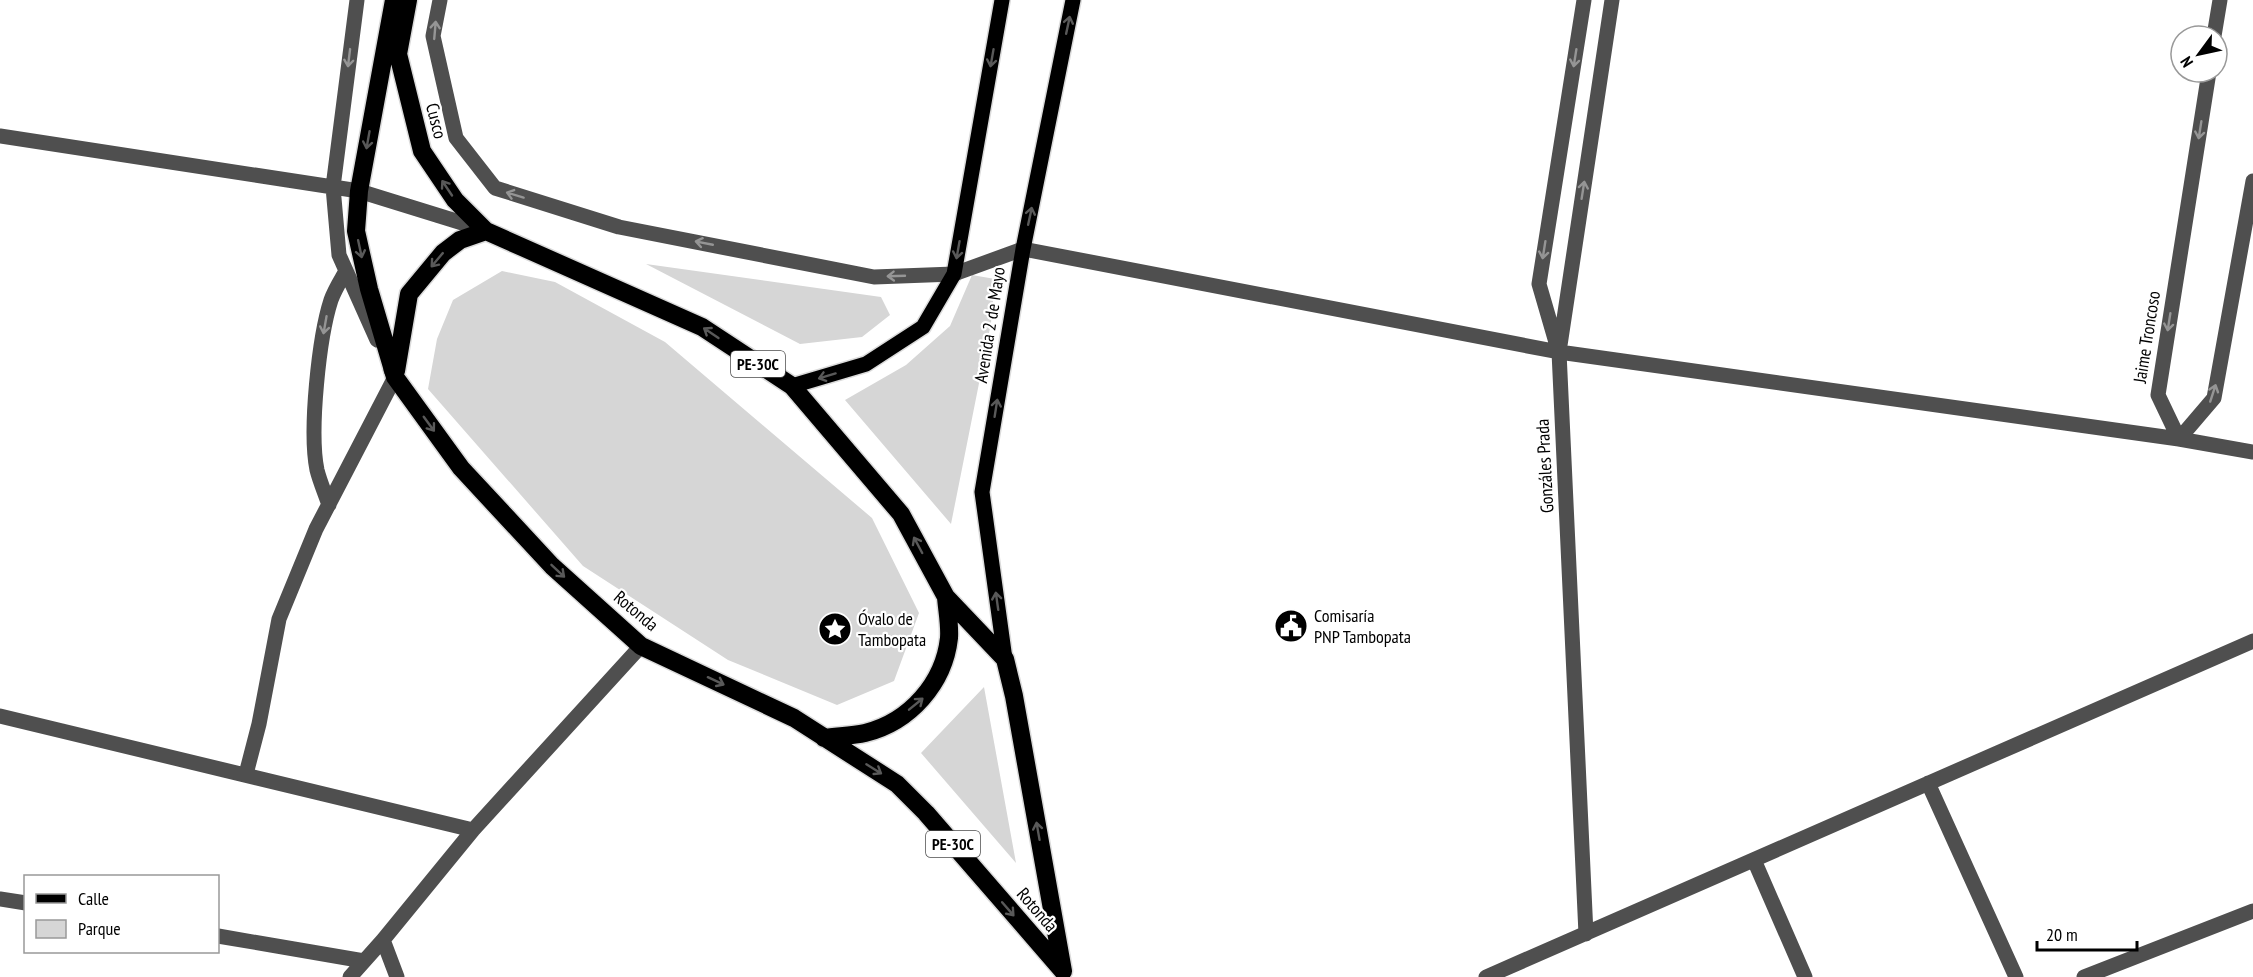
<svg xmlns="http://www.w3.org/2000/svg" width="2253" height="977" viewBox="0 0 2253 977" font-family="'PT Sans Narrow',sans-serif">
  <style>
    .green { fill: #d6d6d6 }
    .lines { fill: none; stroke-linecap: round; stroke-linejoin: round }
    .major-casing { stroke: #dbdbdb; stroke-width: 18 }
    .highway-casing { stroke: #dbdbdb; stroke-width: 21 }
    .minor { stroke: #4f4f4f; stroke-width: 15 }
    .major { stroke: #000; stroke-width: 15 }
    .highway { stroke: #000; stroke-width: 18 }
    .oneway { stroke: #595959 }
    .oneway2 { stroke: #959595 }
    .labels { text-anchor: middle; stroke-width: 4.5; stroke-linejoin: round; paint-order: stroke }
    .shield { fill: #fff; stroke: #4c4c4c; stroke-width: 1.5 }
    .shield-label { font-size: 16px; font-weight: bold; fill: #000 }
    .street-label { font-size: 18px; fill: #000; stroke: #fff }
    .poi-label { font-size: 18px; fill: #000; stroke: #fff; text-anchor: start }
  </style>
  <rect width="100%" height="100%" fill="#fff"/>
  <path class="green" d="M646,264L881,297L890,315L862,337L800,344Z
    M502,271L555,282L665,342L872,518L919,613L894,681L837,705L728,660L583,566L428,389L437,339L453,300Z
    M972,275L995,279L991,323L951,524L845,400L906,365L950,326Z
    M984,687L1016,863L921,753Z"/>
  <g class="lines">
    <g class="major-casing">
      <path id="major" d="M792,386L866,364L923,327L954,274L1002,0
        M1005,659L982,492L1023,249L1073,0"/>
    </g>
    <g class="highway-casing">
      <path id="highway" d="M394,0L359,191L356,231L369,289L395,377L461,468L552,566L641,646L794,718L897,784L926,813L1063,971
        M408,0L398,54L422,151L455,200L486,231L702,327L792,386L901,514L946,597L1005,659L1014,696L1063,971
        M396,371L409,294L443,253L460,240L486,231
        M824,738C837,736 852,736 865,733C910,722 944,683 949,638C950,625 947,610 946,597"/>
    </g>
    <path class="minor" d="M357,0L333,187L339,255L377,340
      M440,0L433,36L456,138L495,188L619,227L874,277L954,274L1023,249L1559,352L2179,439L2253,452
      M2214,36L2220,0
      M2209,72L2158,395L2179,439L2214,398L2253,181
      M0,136L359,191L485,230
      M1557,346L1539,284L1584,0
      M329,505C325,493 320,482 317,470C309,431 319,337 331,300C335,289 341,280 346,271
      M0,716L473,830
      M246,774L259,724L279,619L316,529L395,377L391,370
      M1928,783L2016,977
      M1754,860L1805,977
      M0,899L26,903
      M1586,934L1559,352L1612,0
      M218,936L364,961
      M383,940L397,977
      M350,977L383,940L473,830L641,646
      M1486,977L2253,641
      M2084,977L2253,911"/>
    <use href="#major" class="major"/>
    <use href="#highway" class="highway"/>
  </g>
  <defs><path id="oneway-shaft" d="M-6 0H5M1.5-3L5.5 0L1.5 3" fill="none" stroke-width="1.6" stroke-linecap="round" stroke-linejoin="round" transform="scale(1.5)"/></defs>
  <g class="oneway">
    <use href="#oneway-shaft" transform="translate(1068 25) rotate(-78)"/>
    <use href="#oneway-shaft" transform="translate(992 58) rotate(100)"/>
    <use href="#oneway-shaft" transform="translate(368 140) rotate(100)"/>
    <use href="#oneway-shaft" transform="translate(447 188) rotate(-124)"/>
    <use href="#oneway-shaft" transform="translate(1030 216) rotate(-78)"/>
    <use href="#oneway-shaft" transform="translate(360 249) rotate(78)"/>
    <use href="#oneway-shaft" transform="translate(958 250) rotate(100)"/>
    <use href="#oneway-shaft" transform="translate(437 260) rotate(130)"/>
    <use href="#oneway-shaft" transform="translate(711 333) rotate(-146)"/>
    <use href="#oneway-shaft" transform="translate(827 376) rotate(163)"/>
    <use href="#oneway-shaft" transform="translate(996 408) rotate(-81)"/>
    <use href="#oneway-shaft" transform="translate(429 424) rotate(54)"/>
    <use href="#oneway-shaft" transform="translate(918 545) rotate(-118)"/>
    <use href="#oneway-shaft" transform="translate(558 571) rotate(43)"/>
    <use href="#oneway-shaft" transform="translate(997 601) rotate(-98)"/>
    <use href="#oneway-shaft" transform="translate(716 681) rotate(25)"/>
    <use href="#oneway-shaft" transform="translate(916 704) rotate(-39)"/>
    <use href="#oneway-shaft" transform="translate(874 769) rotate(32)"/>
    <use href="#oneway-shaft" transform="translate(1038 831) rotate(-100)"/>
    <use href="#oneway-shaft" transform="translate(1008 909) rotate(49)"/>
  </g>
  <g class="oneway2">
    <use href="#oneway-shaft" transform="translate(435 30) rotate(-85)"/>
    <use href="#oneway-shaft" transform="translate(349 58) rotate(97)"/>
    <use href="#oneway-shaft" transform="translate(1575 58) rotate(99)"/>
    <use href="#oneway-shaft" transform="translate(2200 130) rotate(99)"/>
    <use href="#oneway-shaft" transform="translate(1583 190) rotate(-81)"/>
    <use href="#oneway-shaft" transform="translate(515 195) rotate(-163)"/>
    <use href="#oneway-shaft" transform="translate(704 243) rotate(-169)"/>
    <use href="#oneway-shaft" transform="translate(1544 250) rotate(99)"/>
    <use href="#oneway-shaft" transform="translate(896 276) rotate(178)"/>
    <use href="#oneway-shaft" transform="translate(2169 322) rotate(99)"/>
    <use href="#oneway-shaft" transform="translate(325 325) rotate(100)"/>
    <use href="#oneway-shaft" transform="translate(2213 393) rotate(-72)"/>
  </g>
  <defs>
    <g id="civic-disc" transform="scale(1.725)"><circle r="9.5" fill="#000" stroke="#fff"/><path d="M-.6-6.5H3V-4.5H.6V-3L4-1V1h2V6H-6V1h2V-1L-.6-3ZM-1.2 2.5V6h2.4V2.5Z" fill="#fff"/></g>
    <g id="sight-disc" transform="scale(1.725)"><circle r="9.5" fill="#000" stroke="#fff"/><path d="M0-6L1.8-2.2L6-1.7L2.9 1.2L3.7 5.4L0 3.3L-3.7 5.4L-2.9 1.2L-6-1.7L-1.8-2.2Z" fill="#fff"/></g>
  </defs>
  <g fill-rule="evenodd">
    <use href="#civic-disc" x="1291" y="626"/>
    <use href="#sight-disc" x="835" y="629"/>
  </g>
  <g class="labels">
    <g class="shield">
      <rect x="731" y="351" width="54" height="26" rx="4.5"/>
      <rect x="926" y="831" width="54" height="26" rx="4.5"/>
    </g>
    <g class="shield-label">
      <text x="758" y="370">PE-30C</text>
      <text x="953" y="850">PE-30C</text>
    </g>
    <g class="street-label">
      <text transform="translate(436 121) rotate(76)" y="6">Cusco</text>
      <text transform="translate(990 325) rotate(-81)" y="6">Avenida 2 de Mayo</text>
      <text transform="translate(2147 337) rotate(-81)" y="6">Jaime Troncoso</text>
      <text transform="translate(1545 466) rotate(-93)" y="6">Gonzáles Prada</text>
      <text transform="translate(636 611) rotate(40)" y="6">Rotonda</text>
      <text transform="translate(1037 910) rotate(49)" y="6">Rotonda</text>
    </g>
    <g class="poi-label">
      <text x="1314" y="622">Comisaría<tspan x="1314" dy="21">PNP Tambopata</tspan></text>
      <text x="858" y="625">Óvalo de<tspan x="858" dy="21">Tambopata</tspan></text>
    </g>
  </g>
  <rect x="24" y="875" width="195" height="78" fill="#ffffff" stroke="#999999" stroke-width="1.5"/>
  <rect x="36" y="894" width="30" height="9" fill="#000000" stroke="#999999" stroke-width="1.5"/>
  <text x="78" y="905" font-size="18" fill="#000000">Calle</text>
  <rect x="36" y="920" width="30" height="18" fill="#d6d6d6" stroke="#999999" stroke-width="1.5"/>
  <text x="78" y="935" font-size="18" fill="#000000">Parque</text>
  <g transform="translate(2199 54) rotate(237)"><circle r="28" fill="#ffffff" stroke="#999999" stroke-width="1.5"/>
  <path d="M0-4.5L10 22L0 15L-10 22Z" fill="#000000"/>
  <text y="-9" font-size="16" font-weight="bold" text-anchor="middle" fill="#000000">N</text>
  </g>
  <path d="M2037 941v9h100v-9" fill="none" stroke="#000000" stroke-width="3"/>
  <text x="2046" y="941" font-size="18" fill="#000000" stroke="#ffffff" stroke-width="4.5" paint-order="stroke">20 m</text>
</svg>
